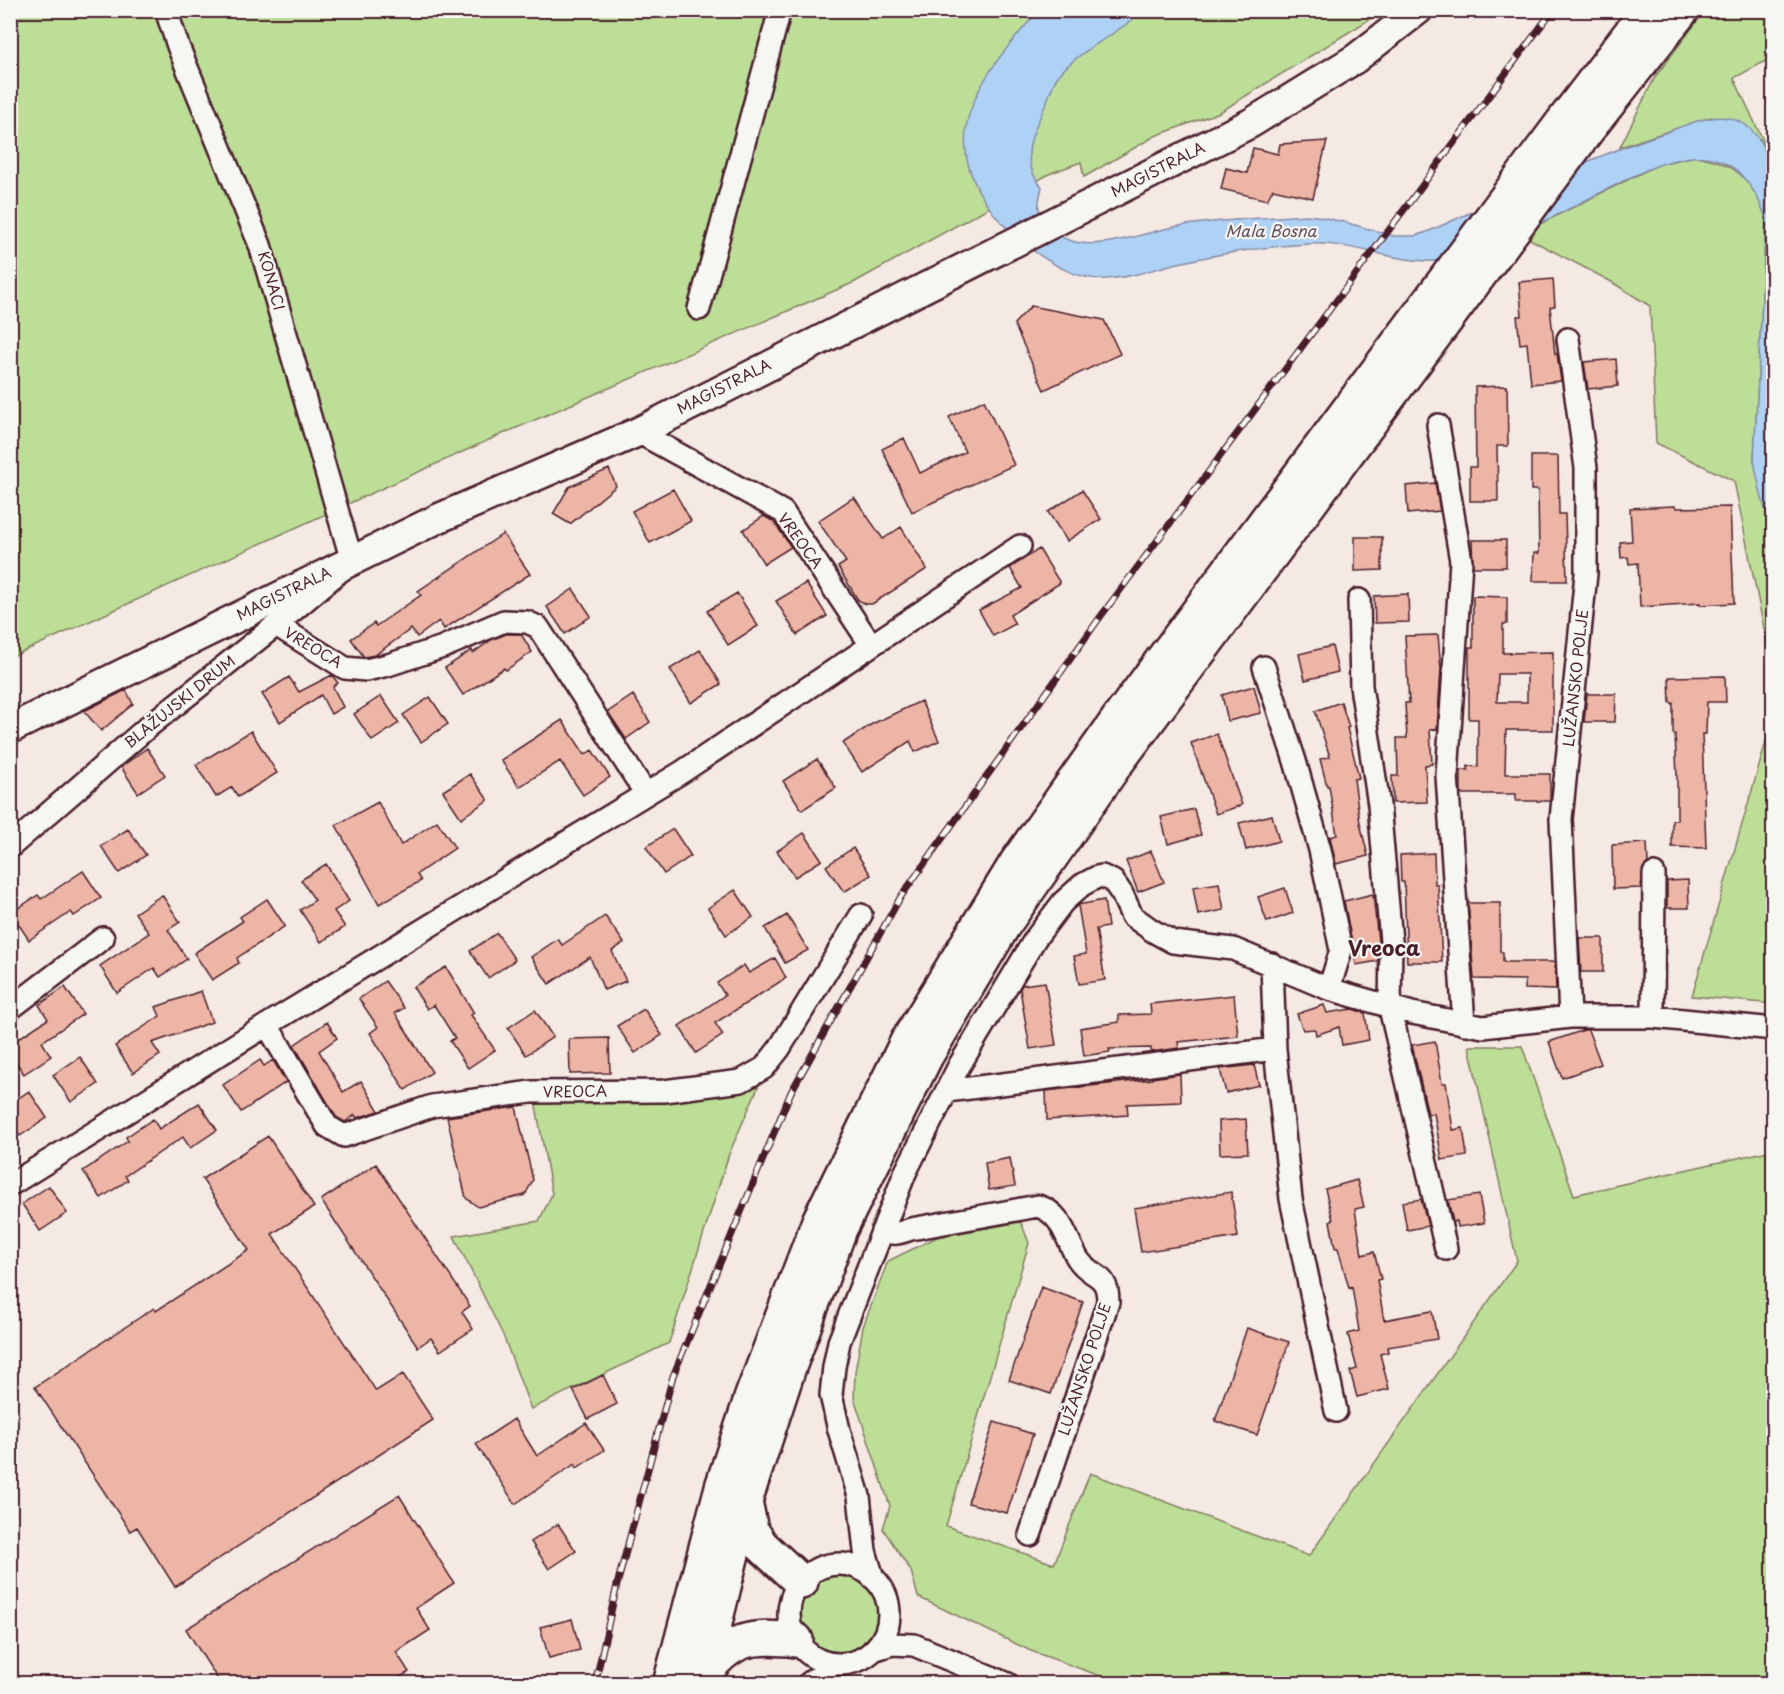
<svg xmlns="http://www.w3.org/2000/svg" width="1784" height="1694" viewBox="0 0 1784 1694" font-family="'Playpen Sans',sans-serif">
  <style>
    .green { fill: #bcde97; stroke: #837e61; stroke-width: 1.5 }
    .water { fill: #aed1f6; stroke: #868aa5; stroke-width: 1.5 }
    .building { fill: #edb5a5; stroke: #4a1f2b; stroke-width: 1.5; fill-rule: evenodd }
    .lines { fill: none; stroke-linecap: round; stroke-linejoin: round }
    .street-casing { stroke: #4a1f2b; stroke-width: 26 }
    .secondary-casing { stroke: #4a1f2b; stroke-width: 33 }
    .highway-casing { stroke: #4a1f2b; stroke-width: 38 }
    .street { stroke: #f6f6f2; stroke-width: 21 }
    .secondary { stroke: #f6f6f2; stroke-width: 28 }
    .highway { stroke: #f6f6f2; stroke-width: 33 }
    .rail-casing { stroke: #4a1f2b; stroke-width: 7 }
    .rail { stroke: #f6f6f2; stroke-width: 4.5; stroke-dasharray: 14; stroke-linecap: butt }
    .labels { text-anchor: middle; stroke-width: 4.5; stroke-linejoin: round; paint-order: stroke }
    .street-label { font-size: 15px; fill: #4a1f2b; stroke: #f6f6f2 }
    .water-label { font-size: 16px; font-style: italic; fill: #634c5e; stroke: #f6f6f2 }
    .district-label { font-size: 21px; font-weight: bold; fill: #4a1f2b; stroke: #f6f6f2 }
  </style>
  <rect width="100%" height="100%" fill="#f4e9e3"/>
  <filter id="ink" filterUnits="userSpaceOnUse"><feTurbulence type="fractalNoise" baseFrequency=".0167" numOctaves="2"/><feDisplacementMap in="SourceGraphic" scale="12" xChannelSelector="R" yChannelSelector="G"/><feConvolveMatrix kernelMatrix="1 2 1 2 8 2 1 2 1" color-interpolation-filters="sRGB"/></filter>
  <g filter="url(#ink)">
    <path class="green" d="M10,11H1383L1220,112L1155,136L1084,177L1081,162L1051,173L855,282L491,439L11,657Z
      M1705,11H1773V57L1734,78L1773,162V171L1760,139L1711,117L1620,147L1655,77Z
      M1696,156C1736,163 1753,179 1766,218L1754,460L1769,519L1773,526V673L1734,481L1656,443L1650,306L1610,281L1520,234L1659,164Z
      M1773,718V1004L1692,996Z
      M1469,1046H1522L1574,1195L1773,1150V1683H1120L1031,1651L918,1597L911,1571L883,1529L890,1506L854,1398L855,1372L863,1327L888,1261L937,1237L1021,1222L1029,1243L946,1526L1054,1564L1090,1473L1309,1556L1517,1261Z
      M766,1069L729,1154L669,1343L531,1409L503,1335L454,1236L539,1221L552,1194L534,1095Z
      M799 1615a41 41 0 1 1 82 0a41 41 0 1 1-82 0Z"/>
    <path class="water" d="M1038,11H1142C1118,35 1081,48 1058,76C1052,84 1049,97 1045,106C1032,135 1018,159 1042,187C1037,207 1036,212 1050,228C1084,263 1145,229 1186,225C1225,220 1265,218 1305,215L1316,216L1344,222L1394,236H1414L1427,232C1506,197 1585,159 1667,132C1687,125 1708,114 1729,118C1757,124 1764,148 1773,171L1772,407L1773,526C1762,507 1758,482 1754,460L1766,218C1755,186 1733,154 1693,157C1659,160 1628,179 1598,194C1560,213 1524,233 1484,248C1475,251 1464,257 1454,259C1405,269 1357,241 1309,244C1264,246 1218,254 1174,264C1151,270 1129,278 1105,279C1074,280 1045,260 1022,242C979,206 949,155 975,99C989,66 1015,38 1038,11Z"/>
    <path class="building" d="M1327,141L1313,198L1273,189L1267,200L1221,189L1226,168L1247,173L1253,148L1278,154L1280,144Z
      M1553,279L1555,306L1550,307L1555,354H1557L1561,381L1531,384L1527,343L1520,344L1517,316H1522L1519,282Z
      M1031,306L1104,320L1120,354L1044,390L1014,324Z
      M1616,359L1618,386L1588,389L1584,362Z
      M1507,386L1508,446H1497L1498,501H1470V467H1476L1475,387Z
      M984,400L1014,465L912,512L882,449L904,438L920,473L965,452L949,417Z
      M1531,456H1558L1559,514H1565L1567,581H1533L1534,553H1539L1538,490H1531Z
      M609,469L616,486L570,524L553,514L569,487Z
      M1435,483L1440,511L1408,514L1406,486Z
      M673,489L691,521L650,543L632,511Z
      M1082,490L1101,519L1067,541L1048,512Z
      M854,497L883,539L901,527L927,569L872,604H865L858,600L838,567L846,562L818,521Z
      M1675,506L1676,508L1730,507L1734,603L1700,605V603L1640,607L1638,563L1629,564L1628,557L1621,558L1620,542L1632,541L1630,508Z
      M764,516L774,522L791,547L764,564L743,530Z
      M503,534L530,574L444,629L439,621L417,637L411,629L375,655L364,657L351,639L374,623L376,626L421,595L418,591Z
      M1355,537H1382V570L1355,571Z
      M1472,540H1506V567H1473Z
      M1039,549L1060,583L1010,615L1015,624L993,636L979,610L1022,588L1010,568Z
      M806,583L827,616L797,635L776,601Z
      M573,589L591,616L565,634L547,607Z
      M737,593L758,626L728,645L707,611Z
      M1408,594L1409,622L1375,623L1374,596Z
      M1473,596L1507,597V624H1503V653L1553,652V730H1506L1505,774H1550V801H1516V794H1461V770H1468V766L1478,767V719H1469V647H1473ZM1498,674H1527V702H1497Z
      M506,634H521L532,652L506,670L504,668L463,695L445,668L472,650L473,653L491,640Z
      M1438,635L1441,669L1437,729L1430,730L1432,764L1425,765L1427,802L1393,803L1392,776H1398L1397,738H1407L1405,703H1409L1405,636Z
      M1332,646L1338,672L1305,680L1299,654Z
      M700,650L721,684L691,703L670,669Z
      M332,675L338,683L333,687L343,707L331,714L321,695L280,722L262,694L289,677L299,692Z
      M1725,676L1726,702H1707L1706,734H1702L1706,848L1672,847V820H1677V776L1675,734H1673V703H1670L1669,677Z
      M1254,686L1261,713L1228,721L1222,695Z
      M126,690L133,704L101,731L84,711Z
      M1587,694H1616L1615,722H1584Z
      M633,695L650,722L626,739L608,712Z
      M381,696L399,723L372,741L354,714Z
      M430,697L448,724L421,742L403,715Z
      M921,701L939,741L915,752L910,741L862,772L843,743L872,724Z
      M1341,702L1349,727L1347,728L1359,778L1354,779L1360,823L1368,856L1336,864L1330,837L1337,835L1329,786H1327L1320,759L1330,757L1315,711Z
      M562,720L585,755L592,750L610,777L583,795L560,761L519,787L501,760Z
      M251,731L277,773L238,797L232,787L216,797L196,765Z
      M1217,734L1242,805L1216,814L1191,743Z
      M147,748L165,775L138,793L121,767Z
      M817,759L836,788L802,810L783,781Z
      M470,774L488,800L461,818L443,791Z
      M378,802L401,845L437,821L455,848L417,874L421,881L379,904L336,825Z
      M1194,809L1201,835L1168,844L1161,817Z
      M1272,815L1279,841L1246,850L1239,823Z
      M128,829L146,855L119,873L101,846Z
      M673,829L691,856L664,874L646,847Z
      M804,833L822,860L795,877L777,851Z
      M1647,843L1648,863L1643,868L1641,888L1613,889L1612,845Z
      M853,848L871,875L844,892L826,866Z
      M1151,851L1164,882L1138,892L1126,861Z
      M1434,853L1435,885H1438L1442,962H1407L1404,882H1401L1400,855Z
      M326,864L349,901L334,911L345,927L321,942L300,910L315,900L301,880Z
      M83,871L101,898L74,916L71,912L29,940L11,913L38,895L41,899Z
      M1688,880L1689,908H1667V881Z
      M1219,883L1224,910L1198,915L1193,887Z
      M1285,888L1293,913L1267,922L1258,897Z
      M735,890L753,917L726,935L708,908Z
      M1373,894L1378,941V961L1356,965L1344,901Z
      M162,895L180,922L168,930L187,959L160,977L154,968L117,993L100,966L149,933L135,913Z
      M267,899L285,926L237,958L239,963L212,980L194,953L243,921L240,917Z
      M1104,900L1108,927L1096,929L1105,980L1079,984L1074,956L1086,954L1078,905Z
      M1468,903H1500V952H1503V962H1555L1556,990L1525,989V980L1474,979Z
      M787,915L808,950L785,963L765,928Z
      M605,916L624,943L612,951L626,981L604,990L590,957L549,984L531,957L558,939L562,945Z
      M497,933L515,960L488,978L470,951Z
      M1579,938H1603V972H1581Z
      M775,958L786,978L715,1023L723,1035L696,1053L679,1026L725,995L717,983L744,965L749,973Z
      M446,967L474,1013L471,1015L495,1050L468,1068L450,1041L455,1038L434,1005L427,1009L413,987Z
      M385,981L404,1008L395,1013L432,1072L405,1090L370,1033L378,1027L359,999Z
      M1045,982L1056,1045L1030,1049L1020,989L1022,985Z
      M65,987L83,1014L42,1042L51,1056L24,1074L10,1053V1044L48,1019L39,1005Z
      M201,991L212,1022L152,1043L160,1055L133,1073L115,1046L160,1016L156,1007Z
      M1234,995L1238,1036L1178,1042L1179,1048L1151,1052V1048L1109,1049L1110,1052L1084,1056L1080,1028L1119,1022V1015L1151,1014L1150,1004Z
      M1324,1005L1327,1013L1352,1009L1365,1013L1369,1040L1342,1045L1339,1027L1316,1035L1315,1029L1303,1030L1297,1014Z
      M644,1009L662,1035L635,1053L617,1026Z
      M535,1010L553,1037L526,1055L508,1028Z
      M327,1022L337,1038L319,1051L343,1092L361,1081L379,1111L357,1118L355,1115L345,1122L336,1117L294,1045Z
      M1584,1030H1588L1601,1064L1562,1078L1549,1042Z
      M609,1038L610,1073L570,1074L569,1039Z
      M1435,1041L1442,1083H1446L1453,1130L1463,1128L1467,1156L1442,1160L1434,1113L1428,1114L1412,1045Z
      M80,1057L98,1084L71,1102L53,1075Z
      M260,1060L264,1066L273,1060L286,1082L241,1112L223,1085Z
      M1254,1065L1259,1085L1226,1093L1220,1069Z
      M1180,1074L1181,1102L1127,1104L1128,1115L1047,1120L1046,1091L1152,1079V1078Z
      M29,1091L47,1118L20,1136L10,1122V1104Z
      M199,1103L217,1130L190,1148L183,1137L125,1176L128,1180L101,1198L83,1171L128,1141L126,1137L153,1119L159,1129Z
      M516,1107L533,1180L525,1195L478,1207L466,1198L447,1117Z
      M1246,1119L1248,1153L1220,1154L1219,1121Z
      M268,1136L314,1207L272,1234L376,1391L403,1374L433,1420L175,1587L137,1527L130,1531L35,1387L154,1308L156,1311L249,1250L202,1179Z
      M1010,1158L1015,1186L989,1190L985,1163Z
      M376,1164L470,1306L462,1312L473,1329L440,1351L431,1338L418,1347L321,1200Z
      M1357,1180L1364,1207L1355,1209L1362,1255L1374,1252L1381,1279L1377,1280L1384,1320L1432,1311L1437,1339L1387,1347L1388,1352L1380,1354L1389,1389L1357,1397L1350,1371L1357,1369L1348,1334L1359,1331L1352,1287L1349,1288L1338,1248H1335L1330,1221L1333,1220L1325,1189Z
      M49,1186L67,1213L40,1231L22,1204Z
      M1231,1192L1238,1237L1141,1252L1134,1208Z
      M1479,1195L1484,1223L1458,1227L1457,1221L1453,1222L1448,1200Z
      M1421,1199L1428,1226L1407,1230L1402,1202Z
      M1041,1287L1083,1302L1051,1394L1009,1380Z
      M1247,1328L1289,1342L1257,1435L1215,1421Z
      M603,1375L617,1404L588,1419L573,1390Z
      M514,1419L537,1456L586,1423L604,1450L577,1468L575,1464L515,1504L476,1444Z
      M994,1422L1033,1434L1007,1513L968,1503Z
      M399,1495L454,1583L416,1608L430,1630L396,1652L409,1672L390,1683H220L186,1629Z
      M558,1524L576,1551L549,1569L531,1542Z
      M572,1619L580,1650L549,1658L540,1627Z"/>
    <g class="lines">
      <g class="street-casing">
        <path id="street" d="M699,309L780,10
          M1568,339L1586,468V574L1561,819L1570,1017
          M1438,425L1461,561L1447,776L1464,1024
          M638,432L783,512L871,645
          M1359,600L1361,686L1379,805L1391,941L1390,1008L1446,1249
          M276,625L345,668L366,670L388,665L443,647L504,621L527,622L538,627L646,794
          M1264,667L1295,761L1320,850L1341,950L1329,989
          M10,847L149,726L276,625L352,561L260,245L178,46L166,10
          M1272,964L1275,1049L1291,1199L1336,1411
          M10,1009L103,938
          M1653,1017L1654,874
          M267,1025L327,1126L344,1136L432,1106L531,1092L664,1091L741,1081L764,1068L779,1049L861,915
          M947,1091L1275,1049
          M10,1185L267,1025L682,772L1020,546
          M882,1231C894,1235 900,1233 911,1229L1038,1206C1063,1214 1065,1238 1078,1259C1091,1279 1108,1271 1108,1302L1030,1535
          M789 1614a50 50 0 1 1 100 0a50 50 0 1 1-100 0Z
          M873,1578L865,1551L859,1496L839,1430L831,1395L834,1367L839,1342L905,1173L959,1066L1035,939L1063,902L1082,885L1097,877L1102,876L1113,881L1122,894L1132,916L1153,931L1173,942L1233,949L1329,989L1412,1013L1483,1027L1570,1017H1653L1774,1029
          M873,1650L892,1644L914,1645L1008,1684
          M808,1684L834,1664"/>
      </g>
      <g class="secondary-casing">
        <path id="secondary" d="M10,729L437,519L638,432L1251,123L1355,59L1418,10"/>
      </g>
      <g class="highway-casing">
        <path id="highway" d="M745,1501L751,1530L761,1545L801,1582
          M702,1676C731,1638 750,1635 796,1640
          M670,1684L722,1487L752,1396L819,1221L907,1042L1017,862L1119,718L1565,119L1648,10
          M700,1684L745,1501L788,1370L840,1229L926,1056L1003,926L1115,765L1588,129L1682,10"/>
      </g>
      <use href="#street" class="street"/>
      <use href="#secondary" class="secondary"/>
      <use href="#highway" class="highway"/>
      <g class="rail-casing">
        <path id="rail" d="M595,1684L617,1585L673,1376L791,1092L900,898L1101,616L1553,10"/>
      </g>
      <use href="#rail" class="rail"/>
    </g>
  </g>
  <g class="labels">
    <g class="street-label">
      <text transform="translate(1158 170) rotate(-27)" y="5">MAGISTRALA</text>
      <text transform="translate(271 281) rotate(74)" y="5">KONACI</text>
      <text transform="translate(724 387) rotate(-27)" y="5">MAGISTRALA</text>
      <text transform="translate(800 541) rotate(54)" y="5">VREOCA</text>
      <text transform="translate(284 594) rotate(-26)" y="5">MAGISTRALA</text>
      <text transform="translate(313 648) rotate(31)" y="5">VREOCA</text>
      <text transform="translate(1576 678) rotate(-84)" y="5">LUŽANSKO POLJE</text>
      <text transform="translate(180 702) rotate(-39)" y="5">BLAŽUJSKI DRUM</text>
      <text transform="translate(575 1092) rotate(-1)" y="5">VREOCA</text>
      <text transform="translate(1085 1369) rotate(-72)" y="5">LUŽANSKO POLJE</text>
    </g>
    <g class="water-label">
      <text x="1271" y="237">Mala Bosna</text>
    </g>
    <g class="district-label">
      <text x="1384" y="956">Vreoca</text>
    </g>
  </g>
  <rect width="1784" height="1694" fill="none" stroke="#f6f6f2" stroke-width="36"/>
  <rect x="18" y="18" width="1748" height="1658" fill="none" stroke="#4a1f2b" stroke-width="2" filter="url(#ink)"/>
</svg>
